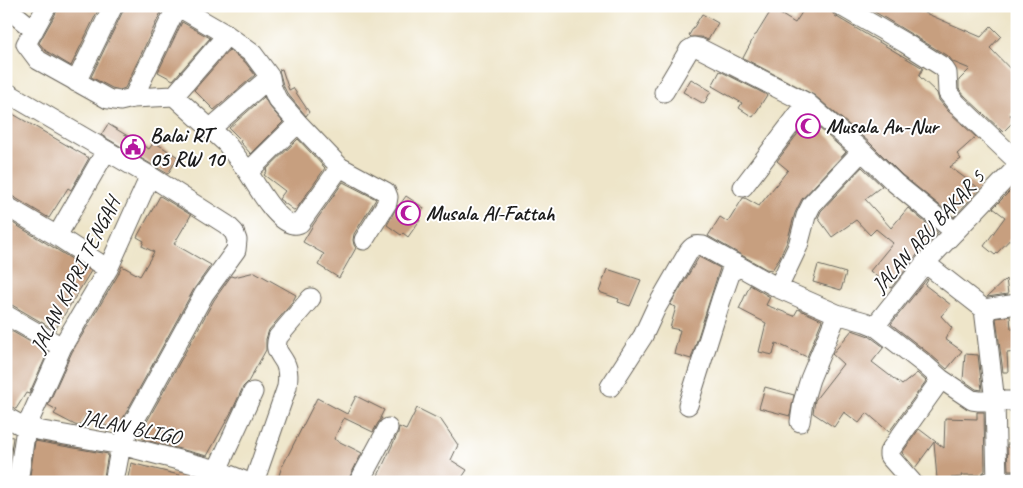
<svg xmlns="http://www.w3.org/2000/svg" width="1023" height="488" viewBox="0 0 1023 488" font-family="Caveat,sans-serif">
  <style>
    .building { fill: #c79f7f }
    .lines { fill: none; stroke-linecap: round; stroke-linejoin: round }
    .minor-casing { stroke: #666259; stroke-width: 21 }
    .minor { stroke: #fff; stroke-width: 19 }
    .labels { text-anchor: middle; stroke-width: 4; stroke-linejoin: round; paint-order: stroke }
    .poi-label { font-size: 21px; font-weight: bold; fill: #1c1c1c; stroke: #fff; text-anchor: start }
    .street-label { font-size: 21px; fill: #1c1c1c; stroke: #fff }
  </style>
  <rect width="100%" height="100%" fill="#fff"/>
  <filter id="ink" filterUnits="userSpaceOnUse"><feTurbulence type="fractalNoise" baseFrequency=".02" numOctaves="2"/><feDisplacementMap in="SourceGraphic" scale="10" xChannelSelector="R" yChannelSelector="G"/><feConvolveMatrix kernelMatrix="1 2 1 2 8 2 1 2 1" color-interpolation-filters="sRGB"/></filter>
  <filter id="wash" filterUnits="userSpaceOnUse"><feTurbulence type="fractalNoise" baseFrequency=".0096" numOctaves="4" result="noise"/><feDisplacementMap in="SourceGraphic" scale="20" xChannelSelector="R" yChannelSelector="G"/><feGaussianBlur stdDeviation="1.12" result="paint"/><feColorMatrix in="noise" values="0 0 0 0 0 0 0 0 0 0 0 0 0 0 0 0 0 1.4 0 .05"/><feComposite in="paint" operator="in"/></filter>
  <g filter="url(#wash)">
    <rect width="100%" height="100%" fill="#eee5c9"/>
    <g id="blocks">
      <path class="building" d="M58,6H100L71,66L46,51L39,43L57,11Z
        M124,6H164L125,88L120,90L112,88L91,77L123,11Z
        M806,6H830L832,12L835,16L923,68L919,76L937,93L939,100L948,111L976,137L957,154L961,159L950,167L980,189L954,217L902,175L870,143L814,95L743,58L755,35H756L772,9L795,23Z
        M865,6H909L981,37L991,26L1001,36L990,48L1017,76V109L1010,115L1015,120L1003,132L965,96L959,89V80L970,69L953,62L949,57Z
        M702,14L718,23L708,40L701,37H691L689,35Z
        M182,22L210,38L173,80L158,72Z
        M229,50L245,62L255,75L214,110L194,90Z
        M282,69L289,90L293,88L309,112L306,116L287,93L283,85L279,70Z
        M720,71L767,95L753,117L739,108L742,103L712,86Z
        M691,79L711,91L704,104L683,92Z
        M264,97L269,106L283,122L251,154L240,142L241,140L229,128Z
        M6,110L89,158L71,190L68,188L49,218L12,196L6,195Z
        M809,119L846,152L802,199L795,213L787,242L778,261L772,270L766,269L708,236L720,217L728,222L743,198H745L759,206L788,170L777,161Z
        M108,124L149,149L154,142L178,157L168,174L101,135Z
        M298,139L325,168L295,211L279,199L285,191L264,175L267,171L266,170Z
        M862,167L882,186L865,199L891,228L908,208L938,233L917,255L891,288L870,271L893,243L876,229L870,235L856,220L832,237L818,218L821,211Z
        M343,182L376,199L354,234L353,240L354,245L356,248L339,278L318,265L324,254L303,242L313,225Z
        M1017,184V232L995,255L984,246L1005,217L993,208Z
        M160,196L191,215L174,244L211,265L194,289L116,431L86,415L80,426L75,425L54,414L57,410L48,405L72,352L118,275L122,266L140,276L154,252L142,246L144,241L137,237Z
        M406,196L424,208L417,218L420,220L408,237L403,233L401,235L387,225L398,205L399,206Z
        M6,219L51,246L91,271L55,330L12,305L6,304Z
        M699,257L720,268L691,359L674,354L680,330L670,328L676,307L670,305Z
        M818,265L846,273L841,290L813,282Z
        M607,269L641,280L630,306L618,302L619,299L599,292Z
        M255,272L296,295L292,303L269,330L266,339V350L248,382L243,387L233,409L207,456L145,440L139,436L214,300L231,276L234,277Z
        M927,279L928,280L925,285L951,305L941,316L952,328L945,339L962,351L947,369L931,355L891,324Z
        M1006,279L1008,294L987,297Z
        M750,285L770,297L766,305L794,316L798,309L822,320L807,357L776,343L773,355L759,352L766,323L739,309Z
        M1010,316L1011,329H1015L1017,352L1007,353L1008,372H1003L996,318Z
        M6,328L48,352L29,394L26,393L16,409L6,404Z
        M852,330L869,336L884,347L872,362L902,385L917,373L926,381L889,432L867,413L859,423L844,412L834,427L813,413L815,400L843,364L832,354Z
        M965,354L978,355L982,390L976,389L963,380Z
        M765,387L794,395L790,416L759,408Z
        M356,396L384,410L380,418H382L378,423L373,432L344,418L334,439L362,453L347,482H277L281,469L317,398L347,414Z
        M417,408L441,420L458,445L451,460L467,470L459,482H375L398,433L399,427L406,430Z
        M977,412H984L985,471L980,475H961L962,477L937,479L934,442L915,468L902,453L919,429L944,448L945,418L977,419Z
        M6,436L13,437L7,482H6Z
        M35,441L108,454L103,482H29Z
        M1007,444H1015L1016,470H1008Z
        M131,463L187,477V482H127Z"/>
    </g>
  </g>
  <g filter="url(#ink)">
    <use href="#blocks" fill-opacity="0" stroke="#666259" stroke-width="1"/>
    <g class="lines">
      <g class="minor-casing">
        <path id="minor" d="M47,6L26,44L38,60L108,99L120,101L133,98L174,96L227,35
          M177,6L227,35L253,54L270,77L272,88L277,99L298,123L340,167L386,192L388,197L387,203L364,240
          M841,6L905,43L943,67L947,73L948,93L957,104L1017,161
          M18,17L34,30
          M76,82L113,6
          M6,92L150,176L227,225L234,232L237,240L236,250L204,294L121,445L114,482
          M664,92L689,50L694,47L699,48L807,103L862,151L895,183L955,232
          M174,96L226,143L248,172L298,123
          M133,98L177,6
          M210,129L270,77
          M248,172C256,185 277,222 293,224C296,225 297,224 300,223L340,167
          M743,187L807,103
          M6,206L57,236L108,269
          M57,236L106,151
          M925,263L984,309L995,402L997,482
          M778,288L798,246L806,216L812,204L862,151
          M984,309L1017,304
          M6,315L62,347
          M875,326L925,263L1017,167
          M610,387L643,336L656,308L689,251C694,245 696,245 703,246L778,288L837,314L865,322L875,326L924,364L941,379L972,400L979,401H1017
          M688,405L721,300L734,263
          M6,417L26,428L121,445L217,470L247,482
          M800,422L803,402L810,379L837,314
          M215,480L217,470L253,392
          M18,482L26,428L62,347L108,269L150,176
          M254,482L287,387C288,379 289,371 285,363C279,352 274,351 278,337L311,298
          M359,482L388,428
          M912,482L889,456V452L941,379
          M988,482L1017,481"/>
      </g>
      <use href="#minor" class="minor"/>
    </g>
  </g>
  <defs>
    <g id="mosque-ring" transform="scale(1.25)"><circle r="9.5" fill="#fff" stroke="#b5179e" stroke-width="1.5"/><path d="M3.5-4.9A6 6 0 1 0 3.5 4.9A5 5 0 1 1 3.5-4.9Z" fill="#b5179e"/></g>
    <g id="civic-ring" transform="scale(1.25)"><circle r="9.5" fill="#fff" stroke="#b5179e" stroke-width="1.5"/><path d="M-.6-6.5H3V-4.5H.6V-3L4-1V1h2V6H-6V1h2V-1L-.6-3ZM-1.2 2.5V6h2.4V2.5Z" fill="#b5179e"/></g>
  </defs>
  <g fill-rule="evenodd">
    <use href="#mosque-ring" x="808" y="126"/>
    <use href="#civic-ring" x="133" y="147"/>
    <use href="#mosque-ring" x="408" y="213"/>
  </g>
  <g class="labels">
    <g class="poi-label">
      <text x="826" y="133">Musala An-Nur</text>
      <text x="150" y="142">Balai RT<tspan x="150" dy="24">05 RW 10</tspan></text>
      <text x="426" y="220">Musala Al-Fattah</text>
    </g>
    <g class="street-label">
      <text transform="translate(928 231) rotate(-48)" y="7">JALAN ABU BAKAR 5</text>
      <text transform="translate(75 275) rotate(-63)" y="7">JALAN KAPRI TENGAH</text>
      <text transform="translate(131 427) rotate(12)" y="7">JALAN BLIGO</text>
    </g>
  </g>
  <rect width="1023" height="488" fill="none" stroke="#fff" stroke-width="25"/>
</svg>
